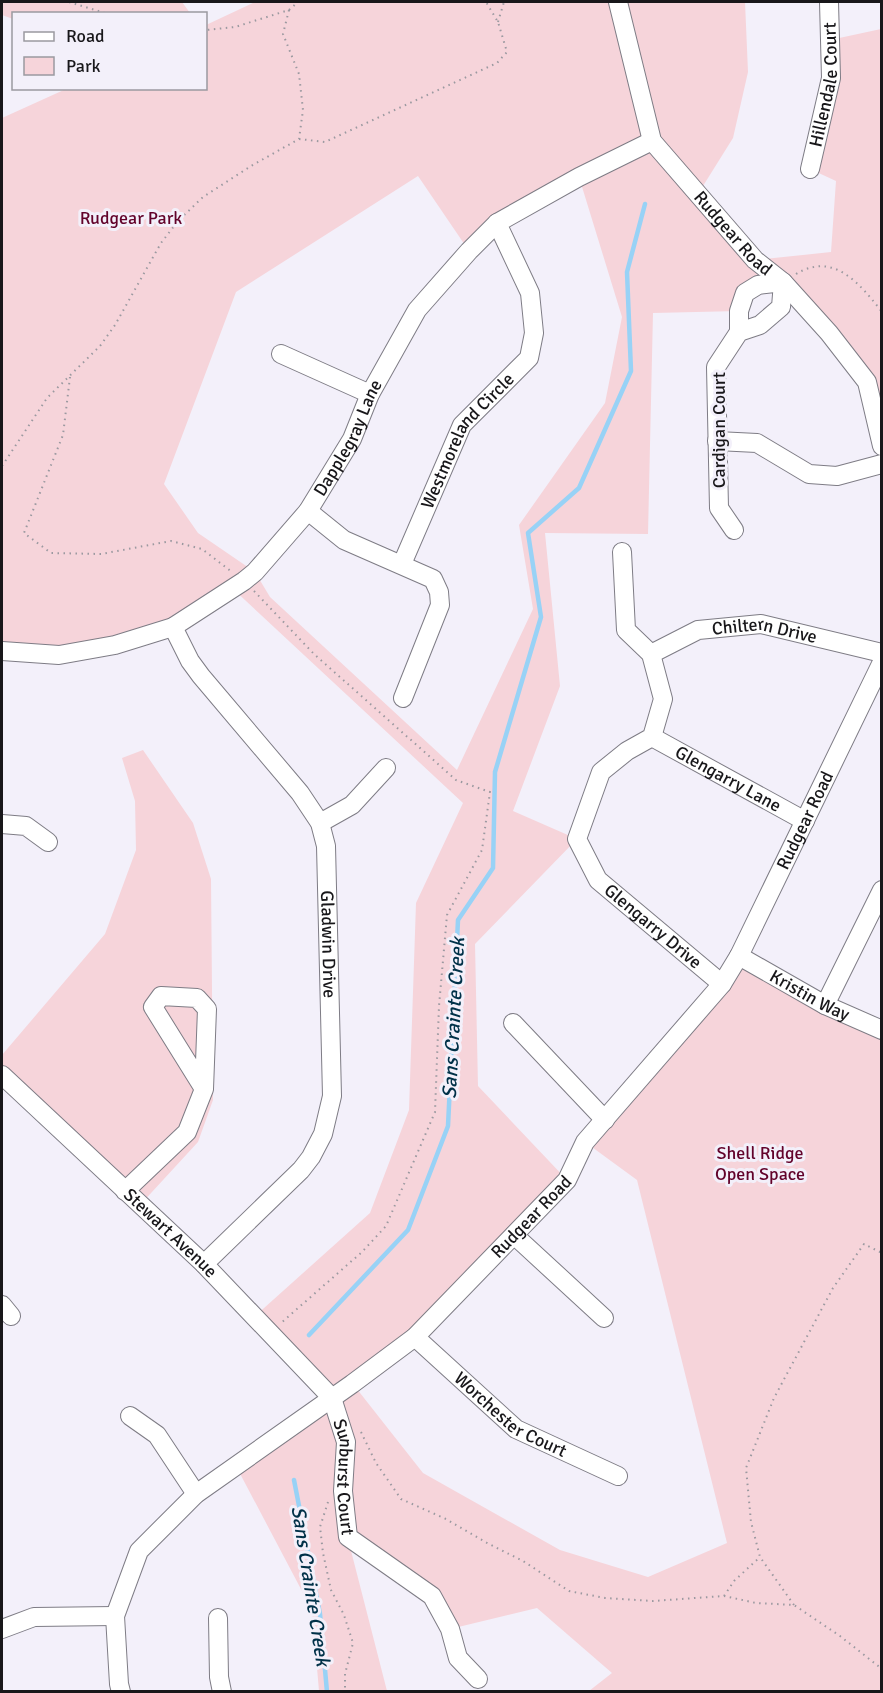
<svg xmlns="http://www.w3.org/2000/svg" width="883" height="1693" viewBox="0 0 883 1693" font-family="Signika,sans-serif">
  <style>
    .green { fill: #f6d4da; fill-rule: evenodd }
    .lines { fill: none; stroke-linecap: round; stroke-linejoin: round }
    .stream { stroke: #98d2f6; stroke-width: 4.5 }
    .minor-casing { stroke: #7e7c85; stroke-width: 20 }
    .path { stroke: #9b99a0; stroke-width: 2; stroke-dasharray: 1.5 4.5; stroke-linecap: butt }
    .minor { stroke: #fff; stroke-width: 18 }
    .labels { text-anchor: middle; stroke-width: 6; stroke-linejoin: round; paint-order: stroke }
    .street-label { font-size: 18px; fill: #18171a; stroke: #f3f0fa }
    .park-label { font-size: 18px; fill: #62022a; stroke: #f3f0fa }
    .water-label { font-size: 20px; font-style: italic; fill: #003148; stroke: #f3f0fa }
  </style>
  <rect width="100%" height="100%" fill="#f3f0fa"/>
  <path class="green" d="M2,2H182L190,13L14,14L13,19L2,15Z
    M255,2H745L748,72L733,138L698,194L756,260L831,252L836,181L810,169L830,40L881,29V446L867,382L783,282L758,285L739,311L653,313L648,534L545,533L560,686L513,811L577,839L475,944L478,1086L567,1180L353,1384L423,1473L560,1550L648,1577L727,1543L637,1180L585,1142L739,956L881,1030V1691H589L612,1673L537,1608L450,1629L432,1596L348,1539L387,1691H319L312,1610L236,1466L332,1398L254,1317L370,1213L409,1110L416,903L463,803L232,588L173,627L59,655L2,643V118L66,89L206,88V25ZM418,176L469,251L579,177L622,317L605,403L519,525L533,609L457,770L270,597L255,572L198,533L164,484L236,292Z
    M143,750L193,823L211,879L213,1100L198,1142L140,1205L2,1075V1055L105,934L136,850L135,801L122,758Z"/>
  <g class="lines">
    <path class="stream" d="M309,1335L408,1230L448,1126L458,920L493,868L495,772L541,617L528,533L579,488L631,371L627,272L645,204
      M294,1480L320,1614L327,1692"/>
    <g class="minor-casing">
      <g id="minor">
        <path id="s1" d="M618,2L652,141L755,260L783,282L829,333L867,382L882,446"/>
        <path id="s2" d="M810,169L831,78L829,2"/>
        <path d="M281,354L370,394"/>
        <path d="M717,441L757,443L809,474L837,476L882,464"/>
        <path d="M308,511L344,540L433,579L439,592L440,605L403,698"/>
        <path d="M734,530L719,508L716,367L739,332V311L745,293L758,285L783,282L781,307L760,325L739,332"/>
        <path id="s3" d="M622,552L626,630L651,654L663,699L652,737L627,751L601,772L577,839L598,880L722,984"/>
        <path id="s4" d="M402,564L462,425L529,358L534,333L530,293L497,223"/>
        <path id="s5" d="M173,627L190,661L201,676L300,793L320,823L326,846L332,1096L323,1134L311,1157L301,1170L204,1264"/>
        <path id="s6" d="M2,651L59,655L115,645L173,627L244,581L255,572L308,511L352,439L370,394L417,310L469,251L497,223L579,177L652,141"/>
        <path id="s7" d="M651,654L698,630L761,624L882,653"/>
        <path id="s8" d="M652,737L805,821"/>
        <path d="M320,823L352,805L386,768"/>
        <path d="M2,824L26,826L48,842"/>
        <path id="s9" d="M739,956L825,1005L882,1030"/>
        <path d="M825,1005L882,890"/>
        <path d="M513,1023L605,1120"/>
        <path id="s10" d="M2,1075L204,1264L332,1398L346,1442L343,1491L348,1537L432,1596L450,1629L458,1658L478,1679"/>
        <path d="M125,1191L187,1132L204,1089L207,1009L197,998L161,996L153,1007L204,1089"/>
        <path d="M514,1235L604,1318"/>
        <path d="M2,1305L11,1316"/>
        <path id="s11" d="M415,1337L516,1429L618,1476"/>
        <path d="M130,1416L157,1435L196,1494"/>
        <path d="M218,1618L219,1677L222,1692"/>
        <path d="M2,1629L34,1617L115,1616"/>
        <path id="s12" d="M121,1692L119,1684L115,1616L139,1551L196,1494L352,1384L415,1337L567,1180L585,1142L722,984L739,956L882,662"/>
      </g>
    </g>
    <path class="path" d="M69,2L108,14
      M289,10L298,2
      M498,22L504,2
      M299,139L325,142L497,63L507,52L498,22L486,2
      M796,274C834,251 860,284 882,312
      M70,377L63,435L24,533L51,553L101,554L171,541L202,549L232,572
      M2,466L47,398L100,346L115,325L161,243L178,221L203,197L251,166L299,139L303,110L299,74L283,34L289,10L235,27L206,30
      M254,591L314,654L456,780L490,792L482,850L447,915L439,1006L435,1112L386,1226L362,1252L281,1323
      M361,1432L376,1463L401,1499L446,1519L487,1543L523,1561L569,1591L605,1598L653,1601L724,1596L756,1603L794,1605L840,1636L882,1669
      M328,1502L320,1527L323,1553L331,1590L344,1615L353,1643L345,1674V1692
      M724,1596L734,1581L760,1557
      M794,1605L760,1557L751,1522L746,1468L774,1398L833,1288L864,1244L882,1253"/>
    <use href="#minor" class="minor"/>
  </g>
  <g class="labels">
    <g class="street-label">
      <text dy="6" stroke="none"><textPath href="#s2" startOffset="86">Hillendale Court</textPath></text>
      <text dy="6" stroke="none"><textPath href="#s1" startOffset="266">Rudgear Road</textPath></text>
      <text transform="translate(719 430) rotate(-90)" y="6">Cardigan Court</text>
      <text dy="6" stroke="none"><textPath href="#s6" startOffset="438">Dapplegray Lane</textPath></text>
      <text dy="6" stroke="none"><textPath href="#s4" startOffset="141">Westmoreland Circle</textPath></text>
      <text dy="6" stroke="none"><textPath href="#s7" startOffset="120">Chiltern Drive</textPath></text>
      <text dy="6" stroke="none"><textPath href="#s8" startOffset="87">Glengarry Lane</textPath></text>
      <text dy="6" stroke="none"><textPath href="#s12" startOffset="1149">Rudgear Road</textPath></text>
      <text dy="6" stroke="none"><textPath href="#s3" startOffset="450">Glengarry Drive</textPath></text>
      <text dy="6" stroke="none"><textPath href="#s5" startOffset="368">Gladwin Drive</textPath></text>
      <text dy="6" stroke="none"><textPath href="#s9" startOffset="81">Kristin Way</textPath></text>
      <text dy="6" stroke="none"><textPath href="#s12" startOffset="663">Rudgear Road</textPath></text>
      <text dy="6" stroke="none"><textPath href="#s10" startOffset="231">Stewart Avenue</textPath></text>
      <text dy="6" stroke="none"><textPath href="#s11" startOffset="124">Worchester Court</textPath></text>
      <text dy="6" stroke="none"><textPath href="#s10" startOffset="543">Sunburst Court</textPath></text>
    </g>
    <g class="park-label">
      <text x="131" y="224">Rudgear Park</text>
      <text x="760" y="1159">Shell Ridge<tspan x="760" dy="21">Open Space</tspan></text>
    </g>
    <g class="water-label">
      <text transform="translate(453 1018) rotate(-87)" y="7">Sans Crainte Creek</text>
      <text transform="translate(311 1586) rotate(81)" y="7">Sans Crainte Creek</text>
    </g>
  </g>
  <rect width="883" height="1693" fill="none" stroke="#18171a" stroke-width="6"/>
  <rect x="12" y="12" width="195" height="78" fill="#f3f0fa" stroke="#9b99a0" stroke-width="1.5"/>
  <rect x="24" y="32" width="30" height="9" fill="#ffffff" stroke="#9b99a0" stroke-width="1.5"/>
  <text x="66" y="42" font-size="18" fill="#18171a">Road</text>
  <rect x="24" y="57" width="30" height="18" fill="#f6d4da" stroke="#9b99a0" stroke-width="1.5"/>
  <text x="66" y="72" font-size="18" fill="#18171a">Park</text>
</svg>
